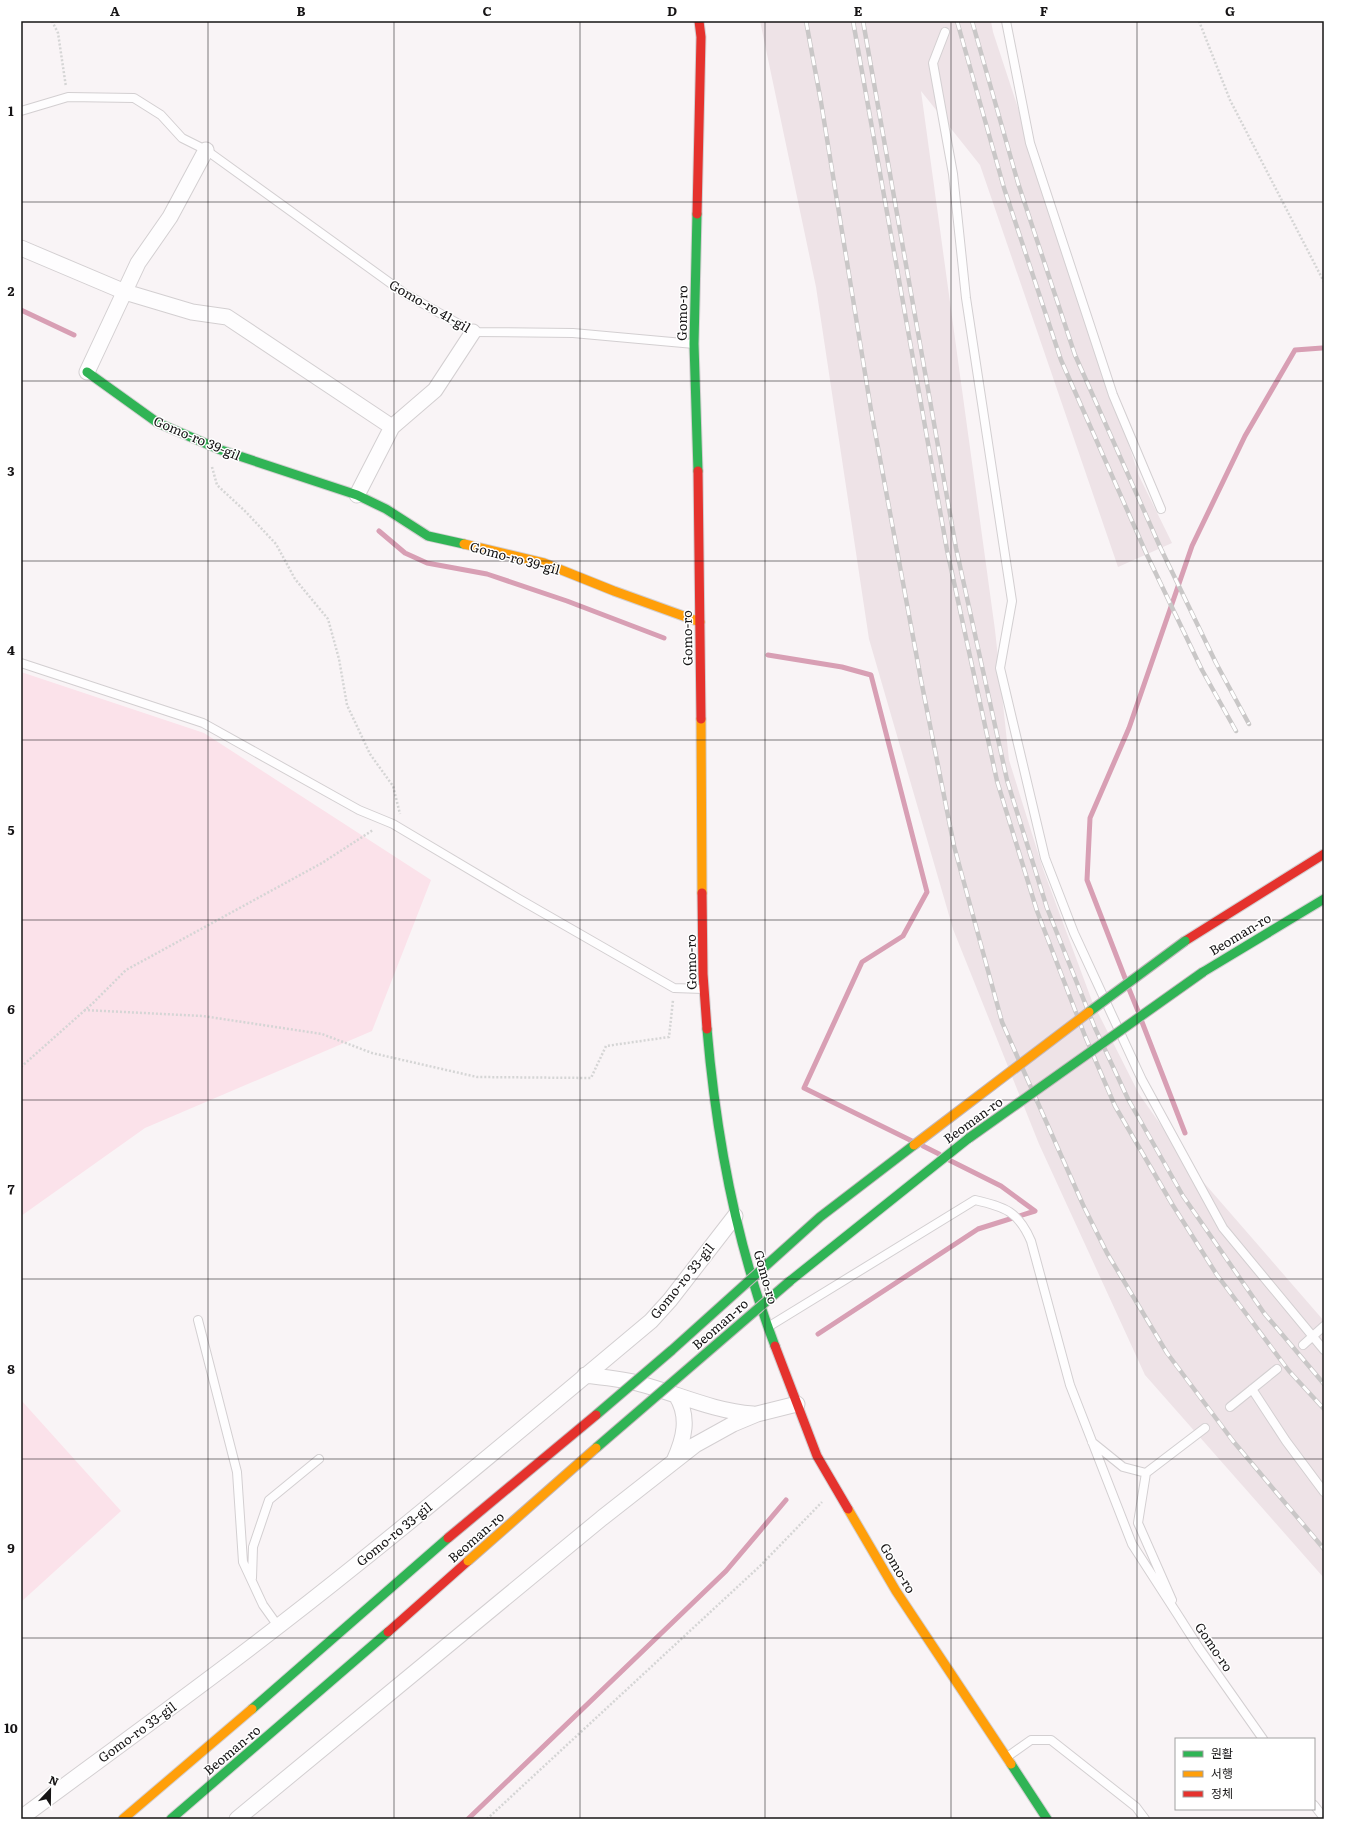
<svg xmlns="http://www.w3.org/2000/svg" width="1345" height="1840" viewBox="0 0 1345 1840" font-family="Literata,'Noto Sans KR',serif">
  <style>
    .built { fill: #eee3e7 }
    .green { fill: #fbe2ea }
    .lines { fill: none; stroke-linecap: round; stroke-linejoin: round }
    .stream { stroke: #d89fb4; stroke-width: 5 }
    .lane-casing { stroke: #d3cfd1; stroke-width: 10 }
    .street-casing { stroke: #d3cfd1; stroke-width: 17 }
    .fast-casing { stroke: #d3cfd1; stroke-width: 11 }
    .slow-casing { stroke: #d3cfd1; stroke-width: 11 }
    .jam-casing { stroke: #d3cfd1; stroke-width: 11 }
    .path { stroke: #d5d5d5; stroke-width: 2.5; stroke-dasharray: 2 2; stroke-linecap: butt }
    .lane { stroke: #fefdfe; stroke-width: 8 }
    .street { stroke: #fefdfe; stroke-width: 15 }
    .fast { stroke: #30b455; stroke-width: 9 }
    .slow { stroke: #ff9f0a; stroke-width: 9 }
    .jam { stroke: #e5322d; stroke-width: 9 }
    .rail-casing { stroke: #c9c7c7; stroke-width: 4.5 }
    .rail { stroke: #fff; stroke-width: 3; stroke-dasharray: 9; stroke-linecap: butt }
    .fast-bridge-casing { stroke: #c3b8bc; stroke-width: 11; stroke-linecap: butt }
    .slow-bridge-casing { stroke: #c3b8bc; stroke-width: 11; stroke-linecap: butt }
    .jam-bridge-casing { stroke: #c3b8bc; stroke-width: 11; stroke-linecap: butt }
    .fast-bridge { stroke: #30b455; stroke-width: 9 }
    .slow-bridge { stroke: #ff9f0a; stroke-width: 9 }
    .jam-bridge { stroke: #e5322d; stroke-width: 9 }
    .grid { fill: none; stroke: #161415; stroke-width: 1; stroke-opacity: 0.55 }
    .labels { text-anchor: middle; stroke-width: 3; stroke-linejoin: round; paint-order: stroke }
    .street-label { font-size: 13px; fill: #161415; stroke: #fff }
    .neatline { fill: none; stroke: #161415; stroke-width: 1.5 }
    .grid-label { font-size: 13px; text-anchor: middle; font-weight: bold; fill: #161415 }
  </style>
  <rect width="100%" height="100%" fill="#f9f4f6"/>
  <path class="built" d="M760,21H991L993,32L1139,476L1172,543L1118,567L980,165L921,91L995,630L1009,760L1043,869L1092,1001L1139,1094L1192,1169L1324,1321V1578L1145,1375L1039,1144L953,929L869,639L816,287Z"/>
  <path class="green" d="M21,672L204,733L431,880L372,1031L145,1128L21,1216Z
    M21,1400L121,1511L21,1602Z"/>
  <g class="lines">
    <path class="stream" d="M21,310L74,335
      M379,531L405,553L427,563L487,574L567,601L664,638
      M768,655L842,667L871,675L927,892L903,936L862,962L804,1088L912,1141
      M1125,978L1087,880L1090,818L1129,728L1192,546L1245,436L1295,350L1322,348
      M1129,989L1138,1011
      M1142,1022L1185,1133
      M923,1146L939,1154
      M949,1160L1001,1186L1035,1211
      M818,1334L978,1229L1035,1211
      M468,1819L726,1571L786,1500"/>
    <g class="lane-casing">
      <path id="lane" d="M1006,21L1030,143L1113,395L1161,509
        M945,32L933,63L953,174L966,298L1012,601L1000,668L1045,858L1074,933L1142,1080L1223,1228L1324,1350
        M21,111L68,97L134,98L161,115L182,138L206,150L404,293L473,332L573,333L694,344
        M21,663L203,723L359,810L393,824L519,899L674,988L703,989
        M198,1320L237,1472L243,1562L263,1605L278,1626
        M768,1327L975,1200C1005,1207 1018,1211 1031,1241L1070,1385L1132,1544L1183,1623
        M1303,1345L1324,1326
        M1252,1389L1286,1441L1324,1492
        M1230,1407L1277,1369
        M1092,1442L1123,1467L1146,1473
        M252,1578L253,1547L269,1500L319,1459
        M1172,1600L1138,1523L1146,1473L1205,1428
        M1181,1620L1199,1648L1263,1739
        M1007,1757L1031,1740H1051L1136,1807L1145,1819
        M1314,1805L1324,1818"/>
    </g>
    <g class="street-casing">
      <path id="street" d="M21,248L125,292L192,312L227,317L392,427
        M87,372L138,263L170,217L206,150
        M357,495L392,427L435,390L473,332
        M585,1375C603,1377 620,1379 637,1383C676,1393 712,1411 753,1414
        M674,1461C684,1439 690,1417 676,1395
        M21,1818C133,1735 247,1653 356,1565C456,1485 553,1403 651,1321L670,1300L735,1216
        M237,1819L602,1518L695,1445L733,1424L757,1414L797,1404"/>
    </g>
    <g class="fast-casing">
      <path id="fast" d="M697,214L694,344L698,471
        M87,372L158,423L221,450L357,495L386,509L428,536L464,544
        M1203,972L1324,899
        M707,1029C716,1135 737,1247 775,1346
        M790,1281L969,1138
        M252,1709L448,1538
        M1011,1764L1047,1819
        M171,1819L388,1632"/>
    </g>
    <g class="slow-casing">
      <path id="slow" d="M464,544L544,563L614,591L700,622
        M701,719L702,893
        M848,1509L896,1591L1011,1764
        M123,1819L252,1709"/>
    </g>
    <g class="jam-casing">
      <path id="jam" d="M697,214L701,37L699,21
        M698,471L701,719
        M702,893L703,974L707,1029
        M1185,941L1324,854
        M775,1346L817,1456L848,1509
        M388,1632L468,1561"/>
    </g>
    <path class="path" d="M52,21L58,33L66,87
      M1199,21L1230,100L1324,282
      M212,467L217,485L246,512L276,544L295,579L328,619L339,659L347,705L370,754L393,786L400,814
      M84,1010L203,1016L322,1034L372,1053L477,1077L591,1078L606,1046L669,1037L673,1000
      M21,1067L93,1003L126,970L322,863L373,830
      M487,1819L760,1566L822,1502"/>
    <use href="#lane" class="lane"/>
    <use href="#street" class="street"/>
    <use href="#fast" class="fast"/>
    <use href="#slow" class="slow"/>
    <use href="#jam" class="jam"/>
    <g class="rail-casing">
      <path id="rail" d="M806,21L821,102L871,410L921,680L954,846L1002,1022L1084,1207L1107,1253L1167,1353L1233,1441L1324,1549
        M853,21L947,550L997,781L1037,911L1085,1036L1115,1106L1172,1204L1217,1275L1289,1371L1324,1409
        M863,21L956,548L1007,780L1047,908L1095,1028L1128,1099L1183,1196L1264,1313L1324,1384
        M957,21L1004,188L1061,360L1147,555L1202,670L1236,731
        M972,21L1018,183L1075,355L1161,549L1216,663L1249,724"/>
    </g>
    <use href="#rail" class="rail"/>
    <g class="fast-bridge-casing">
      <path id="fast-bridge" d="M1089,1012L1185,941
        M969,1138L1203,972
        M596,1415L672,1350L820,1217L914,1145
        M596,1448L790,1281"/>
    </g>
    <g class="slow-bridge-casing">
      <path id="slow-bridge" d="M914,1145L1089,1012
        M468,1561L596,1448"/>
    </g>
    <g class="jam-bridge-casing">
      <path id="jam-bridge" d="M448,1538L596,1415"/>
    </g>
    <use href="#fast-bridge" class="fast-bridge"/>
    <use href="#slow-bridge" class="slow-bridge"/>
    <use href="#jam-bridge" class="jam-bridge"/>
  </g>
  <path class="grid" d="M208,21V1819M394,21V1819M580,21V1819M765,21V1819M951,21V1819M1137,21V1819M21,202H1324M21,381H1324M21,561H1324M21,740H1324M21,920H1324M21,1100H1324M21,1279H1324M21,1459H1324M21,1638H1324"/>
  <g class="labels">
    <g class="street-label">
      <text transform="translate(430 306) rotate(30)" y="5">Gomo-ro 41-gil</text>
      <text transform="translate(682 313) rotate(-89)" y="5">Gomo-ro</text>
      <text transform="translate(197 438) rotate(23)" y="5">Gomo-ro 39-gil</text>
      <text transform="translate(515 558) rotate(15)" y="5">Gomo-ro 39-gil</text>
      <text transform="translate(687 638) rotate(-91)" y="5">Gomo-ro</text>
      <text transform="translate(1240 934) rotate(-31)" y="5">Beoman-ro</text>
      <text transform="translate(691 962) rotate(-91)" y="5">Gomo-ro</text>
      <text transform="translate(973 1120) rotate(-36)" y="5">Beoman-ro</text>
      <text transform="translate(766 1277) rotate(74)" y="5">Gomo-ro</text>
      <text transform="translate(682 1281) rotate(-51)" y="5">Gomo-ro 33-gil</text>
      <text transform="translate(720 1324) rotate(-41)" y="5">Beoman-ro</text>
      <text transform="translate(394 1534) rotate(-39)" y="5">Gomo-ro 33-gil</text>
      <text transform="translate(476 1537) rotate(-41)" y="5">Beoman-ro</text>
      <text transform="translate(898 1568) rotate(59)" y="5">Gomo-ro</text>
      <text transform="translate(1214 1647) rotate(56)" y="5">Gomo-ro</text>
      <text transform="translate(137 1732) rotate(-36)" y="5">Gomo-ro 33-gil</text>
      <text transform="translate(232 1750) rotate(-40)" y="5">Beoman-ro</text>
    </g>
  </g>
  <rect width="1345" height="1840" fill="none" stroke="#ffffff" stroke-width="44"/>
  <rect x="1175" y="1738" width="140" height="72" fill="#ffffff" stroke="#a2a1a1"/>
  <rect x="1183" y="1751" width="20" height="6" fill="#30b455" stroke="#a2a1a1"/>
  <text x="1211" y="1758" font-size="12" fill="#161415">원활</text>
  <rect x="1183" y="1771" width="20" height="6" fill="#ff9f0a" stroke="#a2a1a1"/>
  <text x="1211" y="1778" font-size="12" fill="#161415">서행</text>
  <rect x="1183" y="1791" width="20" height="6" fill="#e5322d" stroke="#a2a1a1"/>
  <text x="1211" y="1798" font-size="12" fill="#161415">정체</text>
  <g transform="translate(50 1790) rotate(22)" stroke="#ffffff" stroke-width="3" paint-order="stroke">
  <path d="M0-3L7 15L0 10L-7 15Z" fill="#161415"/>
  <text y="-6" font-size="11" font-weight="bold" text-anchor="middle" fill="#161415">N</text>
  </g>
  <rect x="22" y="22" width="1301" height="1796" class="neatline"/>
  <g class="grid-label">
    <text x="115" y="16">A</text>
    <text x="301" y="16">B</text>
    <text x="487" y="16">C</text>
    <text x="672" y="16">D</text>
    <text x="858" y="16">E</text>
    <text x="1044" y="16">F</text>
    <text x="1230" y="16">G</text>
    <text x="11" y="116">1</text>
    <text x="11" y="296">2</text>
    <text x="11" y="476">3</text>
    <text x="11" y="655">4</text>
    <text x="11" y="835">5</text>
    <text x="11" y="1014">6</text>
    <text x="11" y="1194">7</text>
    <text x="11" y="1374">8</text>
    <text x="11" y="1553">9</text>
    <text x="11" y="1733">10</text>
  </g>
</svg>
